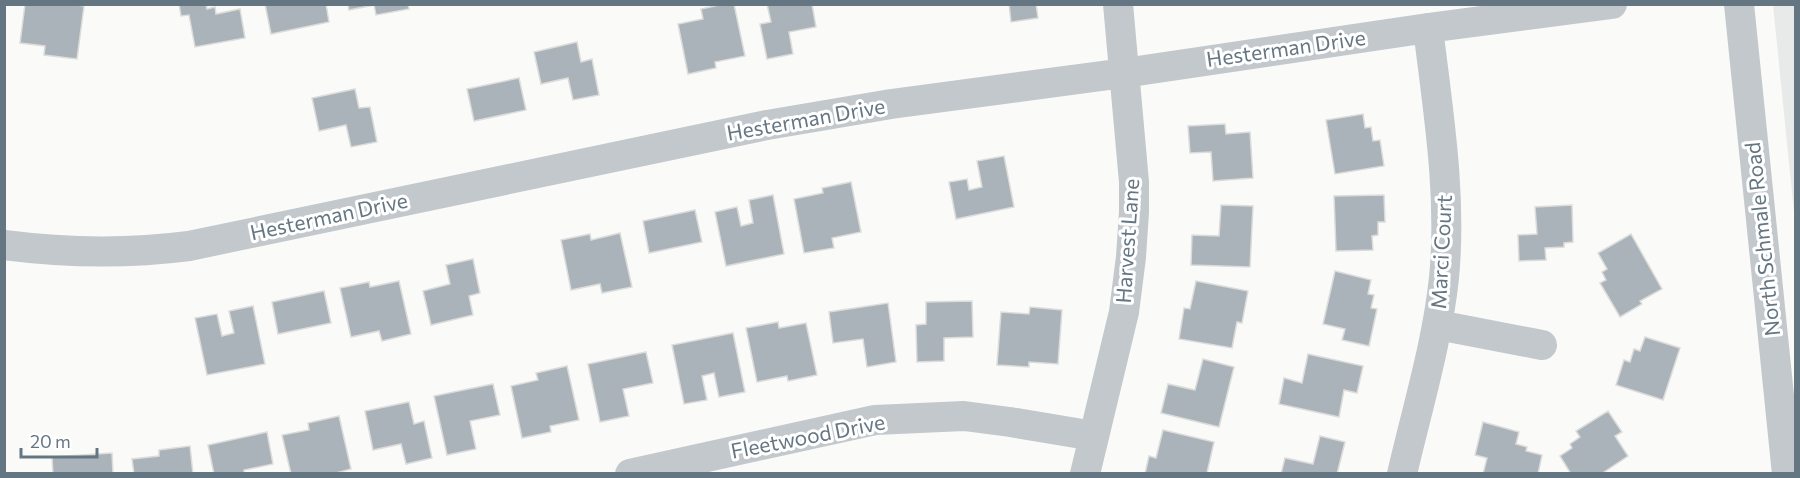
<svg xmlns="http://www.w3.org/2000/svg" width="1800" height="478" viewBox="0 0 1800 478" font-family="Commissioner,sans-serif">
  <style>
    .built { fill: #e8e9e9 }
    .building { fill: #aab3b9; stroke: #dcdcda; stroke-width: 1.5 }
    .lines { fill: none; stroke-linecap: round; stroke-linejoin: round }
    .minor { stroke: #c3c8cc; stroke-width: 30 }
    .labels { text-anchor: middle; stroke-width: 6; stroke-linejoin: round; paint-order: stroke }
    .street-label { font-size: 21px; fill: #657683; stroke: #fff }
  </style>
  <rect width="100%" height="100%" fill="#fafaf8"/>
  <path class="built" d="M1773,5H1795V222Z"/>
  <path class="building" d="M25,4H69L84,6L77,59L44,55L45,46L20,43Z
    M179,4H206L207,9L215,7L216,14L240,9L245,38L195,47L189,15L181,16Z
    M265,4H326L329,22L271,34Z
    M348,4H408L409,9L376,15L374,5L349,10Z
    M724,4H734L745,56L715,62L716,68L688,74L678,24L703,19L701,9Z
    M767,4H812L816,27L789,32L793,54L767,59L760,24L771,22Z
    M1009,4H1036L1038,18L1011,22Z
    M577,42L581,62L592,59L599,95L573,100L568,78L541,84L534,52Z
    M519,78L526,110L474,121L467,89Z
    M355,89L359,108L370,107L377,142L351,147L346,125L319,131L312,98Z
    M1363,114L1365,128L1371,127L1373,141L1380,140L1384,166L1335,174L1326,120Z
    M1225,124L1226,134L1250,132L1253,178L1213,181L1211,152L1190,153L1188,126Z
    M1004,156L1014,207L956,219L949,182L967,179L969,190L982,187L977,161Z
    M851,182L861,232L832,238L834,248L804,253L794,199L823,193L822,188Z
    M773,195L784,254L726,266L715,212L737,207L741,226L753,223L749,200Z
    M1384,195L1385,222H1378V235L1372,236L1373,250L1336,251L1334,196Z
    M1221,205L1253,206L1250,267L1191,265L1192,235L1219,236Z
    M1572,205L1573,242L1564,243V247L1545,248L1546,260L1519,261L1518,235L1537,234L1535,207Z
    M695,210L702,242L649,253L643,221Z
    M620,233L632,287L602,293L600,284L571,290L561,240L590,234L591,240Z
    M1631,234L1662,289L1640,301L1642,304L1620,317L1600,283L1606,280L1602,272L1607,269L1598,253Z
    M473,259L480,293L469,296L473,315L431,325L423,291L450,284L446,265Z
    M1335,271L1371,280L1368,294L1374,295L1371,308L1377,309L1369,346L1342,340L1345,329L1323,324Z
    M399,281L411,334L382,341L379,331L351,337L340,288L369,282L370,287Z
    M1196,281L1248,291L1242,323L1237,322L1232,348L1179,339L1184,308L1190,309Z
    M324,291L331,323L278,334L272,302Z
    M972,301L973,337L944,338V361L917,362L916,325L926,324V302Z
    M888,303L896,362L867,367L863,339L833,343L829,312Z
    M253,306L265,364L207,375L195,318L217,314L222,336L234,333L229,311Z
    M1030,307L1062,310L1058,364L1029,362V367L997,365L1001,312L1029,314Z
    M778,322L779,328L806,323L817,375L788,381L787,376L757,382L746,328Z
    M733,333L745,392L719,397L714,373L702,376L707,400L684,404L672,345Z
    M1645,337L1680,348L1663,400L1616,385L1624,360L1630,362L1634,349L1640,351Z
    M646,352L653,383L623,389L629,416L600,422L588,364Z
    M1308,354L1363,366L1357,393L1344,390L1339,417L1279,404L1284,378L1302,383Z
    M1203,359L1234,367L1219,427L1161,413L1168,384L1195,390Z
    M567,366L579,420L550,426L551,432L522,438L511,386L538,380L536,373Z
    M493,384L500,415L470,421L476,449L447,455L434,396Z
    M409,402L414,424L424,421L432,458L406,464L401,444L373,450L365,411Z
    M1608,411L1622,432L1615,436L1628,456L1601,474H1571L1560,456L1572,448L1570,444L1580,437L1576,431Z
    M339,416L351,469L332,474H291L282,435L309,430L308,423Z
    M1483,422L1519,432L1516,444L1527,447L1526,451L1542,455L1538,474H1483L1487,458L1475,455Z
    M1163,430L1214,442L1207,473L1145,474L1149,456L1156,458Z
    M267,432L273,464L244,470V474H214L208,445Z
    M1320,436L1345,442L1337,474H1281L1285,458L1313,464Z
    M190,446L193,474H134L132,459L159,456V450Z
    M112,453L113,474H53L52,457Z"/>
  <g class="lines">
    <path class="minor" d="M1739,4L1787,474
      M4,245C66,253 127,254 189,246L767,125L891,104L1124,73L1428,28L1612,4
      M1438,325L1542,345
      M630,474L875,420L964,416L1010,422L1094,436
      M1085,474L1124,312L1131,257L1134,212V182L1118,4
      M1402,474C1417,409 1437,344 1444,278C1452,194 1438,111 1428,28"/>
  </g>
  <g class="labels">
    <g class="street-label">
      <text transform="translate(1286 49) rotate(-8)" y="7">Hesterman Drive</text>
      <text transform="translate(806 120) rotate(-10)" y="7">Hesterman Drive</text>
      <text transform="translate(329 217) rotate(-12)" y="7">Hesterman Drive</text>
      <text transform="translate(1763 239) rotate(-96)" y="7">North Schmale Road</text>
      <text transform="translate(1128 241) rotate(-86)" y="7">Harvest Lane</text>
      <text transform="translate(1442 252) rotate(-87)" y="7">Marci Court</text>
      <text transform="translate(808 437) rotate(-11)" y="7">Fleetwood Drive</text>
    </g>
  </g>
  <rect width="1800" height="478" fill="none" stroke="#657683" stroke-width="12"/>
  <path d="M21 448v9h76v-9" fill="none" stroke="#657683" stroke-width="3"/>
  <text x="30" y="448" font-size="18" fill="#657683" stroke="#ffffff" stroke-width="4.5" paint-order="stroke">20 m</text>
</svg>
